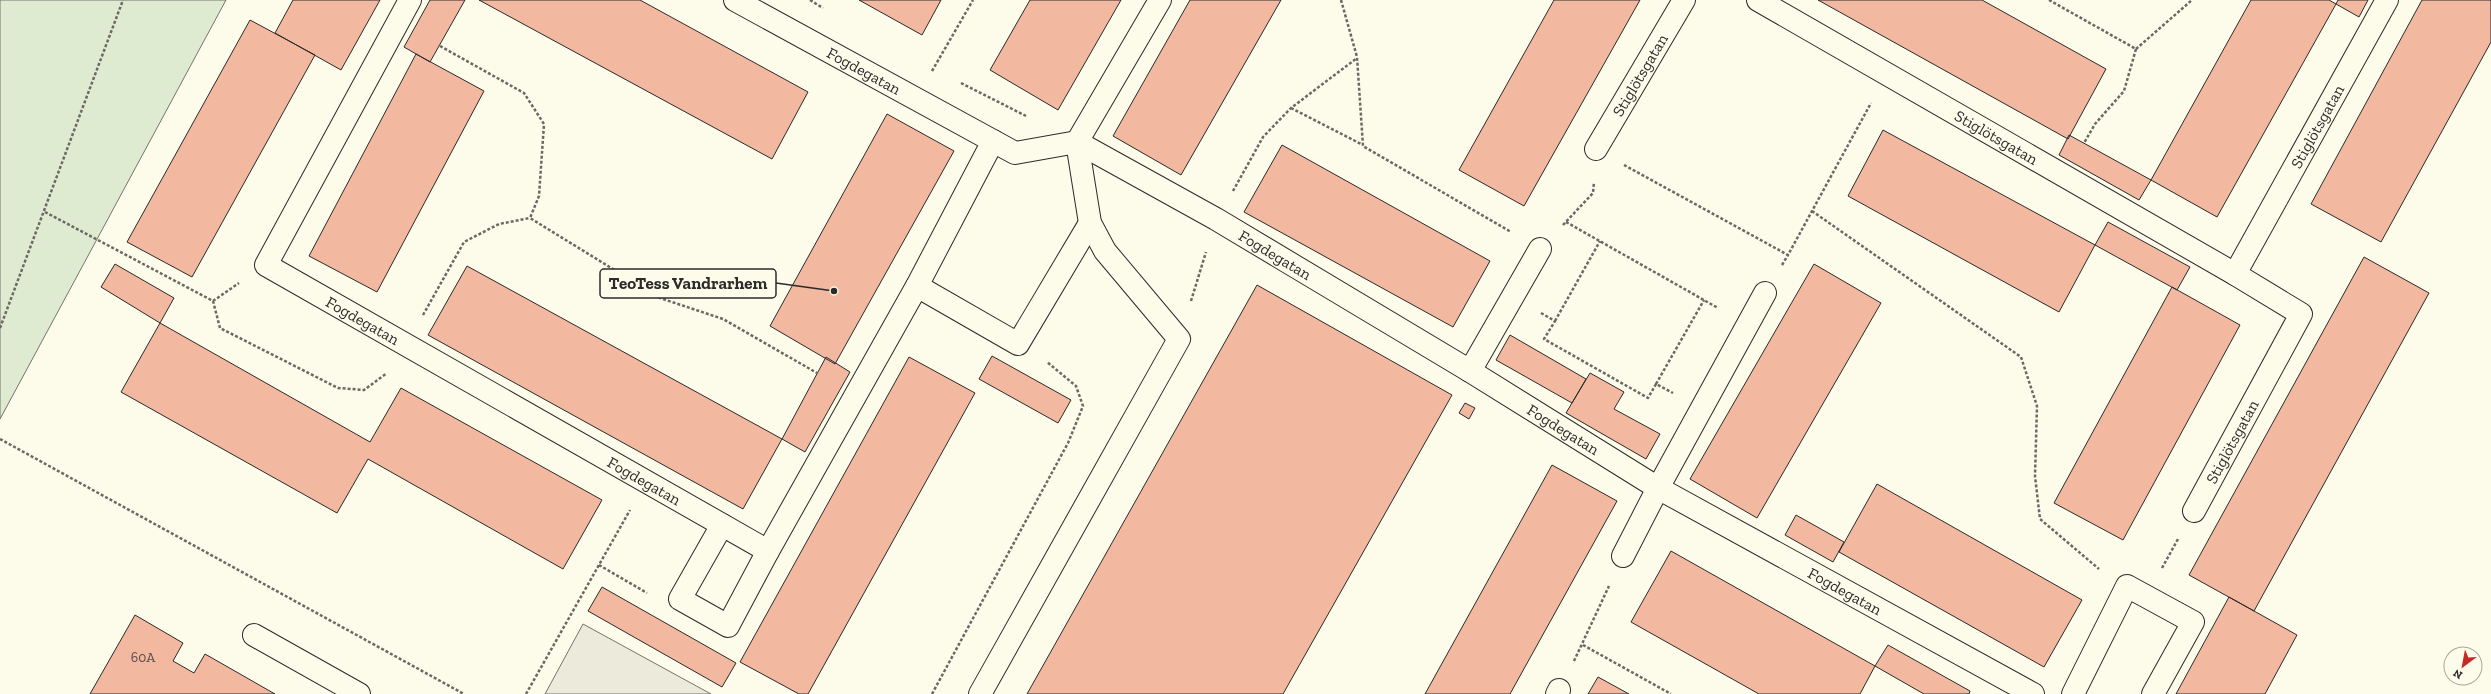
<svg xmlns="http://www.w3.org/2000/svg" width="2491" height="694" viewBox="0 0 2491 694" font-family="'Zilla Slab',serif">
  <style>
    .green { fill: #deebd1; stroke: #74746e }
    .parking { fill: #eceadb; stroke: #74746e }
    .building { fill: #f2b8a0; stroke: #2b2b2b }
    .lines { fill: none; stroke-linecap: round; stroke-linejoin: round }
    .minor-casing { stroke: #2b2b2b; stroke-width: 24 }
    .path { stroke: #6a6964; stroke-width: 2.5; stroke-dasharray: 3 2; stroke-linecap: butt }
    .minor { stroke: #fdfbea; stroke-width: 22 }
    .labels { text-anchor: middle; stroke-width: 3; stroke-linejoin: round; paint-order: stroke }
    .number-label { font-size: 14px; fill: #5d4e48 }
    .street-label { font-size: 16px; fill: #2b2b2b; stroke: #fdfbea }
    .leader { fill: none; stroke: #2b2b2b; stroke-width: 1.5 }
    .callout-dot { fill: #2b2b2b; stroke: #fdfbea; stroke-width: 1.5 }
    .callout { fill: #fdfbea; stroke: #2b2b2b; stroke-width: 1.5 }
    .callout-label { font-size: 17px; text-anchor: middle; font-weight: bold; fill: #2b2b2b }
  </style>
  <rect width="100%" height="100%" fill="#fdfbea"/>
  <path class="green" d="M0,0H226L0,419Z"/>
  <path class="parking" d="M583,624L711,694H545Z"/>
  <path class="building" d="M293,0H380L341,70L275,33Z
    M430,0H465L430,62L404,47Z
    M479,0H640L808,92L772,159Z
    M859,0H941L922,35Z
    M1030,0H1121L1058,110L990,70Z
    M1190,0H1281L1181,175L1113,136Z
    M1554,0H1640L1524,206L1459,170Z
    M1818,0H1982L2106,69L2068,139Z
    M2251,0H2329L2336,4L2217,217L2151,180Z
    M2338,0H2368L2359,17L2336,4Z
    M2422,0H2491V42L2381,242L2311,204Z
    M250,20L315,55L192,277L127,242Z
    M416,54L484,91L377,292L309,256Z
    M887,114L954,151L835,364L770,326Z
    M1883,130L2095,245L2059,312L1848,196Z
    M2069,135L2151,180L2139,200L2059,155Z
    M1282,145L1490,261L1453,327L1244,212Z
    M2108,222L2190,267L2177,290L2095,245Z
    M2364,257L2429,293L2254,611L2189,575Z
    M115,264L174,298L160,323L101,287Z
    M1814,264L1881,303L1757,518L1690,479Z
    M467,266L782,439L743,509L428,335Z
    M1257,285L1452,395L1283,694H1027Z
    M2172,287L2240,325L2123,540L2054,503Z
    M160,323L370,442L401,388L602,500L563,569L368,459L337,513L121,392Z
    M1510,335L1586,379L1572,403L1496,360Z
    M992,356L1071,400L1058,423L979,379Z
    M826,357L850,372L805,452L782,439Z
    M909,357L975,393L808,694H799L740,662Z
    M1590,373L1624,392L1614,409L1660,434L1646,459L1566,413Z
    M1465,403L1475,408L1469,419L1459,413Z
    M1552,465L1617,501L1510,694H1425Z
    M1877,484L2082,600L2044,667L1839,552Z
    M1796,515L1844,542L1833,562L1785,535Z
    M1671,551L1875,666L1860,694H1759L1631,622Z
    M602,587L736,663L722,687L588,611Z
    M2229,597L2297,635L2265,694H2176Z
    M135,615L183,643L173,661L194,673L205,654L275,694H90Z
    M1888,645L1970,691L1969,694H1924L1875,666Z
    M1598,677L1629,694H1588Z"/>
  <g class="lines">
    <g class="minor-casing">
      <g id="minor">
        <path id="s1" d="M410,0L266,265L768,551L917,286L993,141"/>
        <path id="s2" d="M735,0L1015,153L1077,142L1216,219L1470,371L1658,488L1765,293"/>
        <path id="s3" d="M1758,0L2235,274L2387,0"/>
        <path id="s4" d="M1596,149L1684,0"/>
        <path d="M917,286L1018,344L1090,223"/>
        <path d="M1470,371L1540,249"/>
        <path id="s5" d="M2194,511L2301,314L2235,274"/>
        <path d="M722,525L680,599L728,626L768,551"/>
        <path id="s6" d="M1623,556L1658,488L2033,694"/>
        <path d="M254,635L359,694"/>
        <path d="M980,694L1179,339L1105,251L1090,223L1077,142L1160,0"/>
        <path d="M1557,694L1559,690"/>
        <path d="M2073,694L2127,586L2193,622L2153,694"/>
      </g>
    </g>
    <path class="path" d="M810,0L823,8
      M1341,0L1357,57L1363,146L1511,232
      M2049,0L2136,49L2124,91L2095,124L2084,143
      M440,46L524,93L544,124L539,196L530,218L660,298L723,319L817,373
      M2136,49L2192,0
      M932,71L973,0
      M961,83L1026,116
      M1291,108L1363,145
      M1624,165L1788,255L1871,103
      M1233,191L1263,137L1291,108L1357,58
      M1812,211L2021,357L2037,406L2035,476L2040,519L2099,569
      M45,212L213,301L220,328L338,388L364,390L387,373
      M1566,222L1718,308
      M1563,225L1593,193L1594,182
      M1782,265L1788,255
      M213,301L239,283
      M1191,301L1206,252
      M1541,313L1555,321L1544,339L1648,398L1656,384L1673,393
      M423,315L464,242L499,224L530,218
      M1555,321L1600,241
      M0,328L123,0
      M1656,384L1704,300
      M0,439L464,694
      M599,565L647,593
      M2162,568L2178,539
      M1583,645L1671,694
      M1574,661L1609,586
      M526,694L630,510
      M932,694L1068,443L1083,406L1076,386L1047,362"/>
    <use href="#minor" class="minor"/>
  </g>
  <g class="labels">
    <g class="number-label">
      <text x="143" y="662">60A</text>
    </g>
    <g class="street-label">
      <text dy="6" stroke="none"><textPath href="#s2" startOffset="147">Fogdegatan</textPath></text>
      <text dy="6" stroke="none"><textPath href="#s4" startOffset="86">Stiglötsgatan</textPath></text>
      <text dy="6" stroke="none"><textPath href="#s3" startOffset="719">Stiglötsgatan</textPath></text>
      <text dy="6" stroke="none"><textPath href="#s3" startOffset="275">Stiglötsgatan</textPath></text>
      <text dy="6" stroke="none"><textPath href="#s2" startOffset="610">Fogdegatan</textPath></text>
      <text dy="6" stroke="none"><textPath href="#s1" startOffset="413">Fogdegatan</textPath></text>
      <text dy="6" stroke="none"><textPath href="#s2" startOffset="947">Fogdegatan</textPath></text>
      <text dy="6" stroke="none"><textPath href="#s5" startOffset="79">Stiglötsgatan</textPath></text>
      <text dy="6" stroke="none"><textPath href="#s1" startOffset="737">Fogdegatan</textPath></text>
      <text dy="6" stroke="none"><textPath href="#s6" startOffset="290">Fogdegatan</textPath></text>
    </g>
  </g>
  <path class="leader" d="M834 291L776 283"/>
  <circle class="callout-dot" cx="834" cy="291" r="4"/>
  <rect class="callout" x="600" y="269" width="176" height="29" rx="4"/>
  <g class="callout-label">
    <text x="688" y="289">TeoTess Vandrarhem</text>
  </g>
  <g transform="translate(2463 666) rotate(212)"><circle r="19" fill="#fdfbea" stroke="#a9a89e"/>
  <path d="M0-3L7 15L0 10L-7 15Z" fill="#c62828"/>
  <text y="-6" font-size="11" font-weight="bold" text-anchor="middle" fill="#2b2b2b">N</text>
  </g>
</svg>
